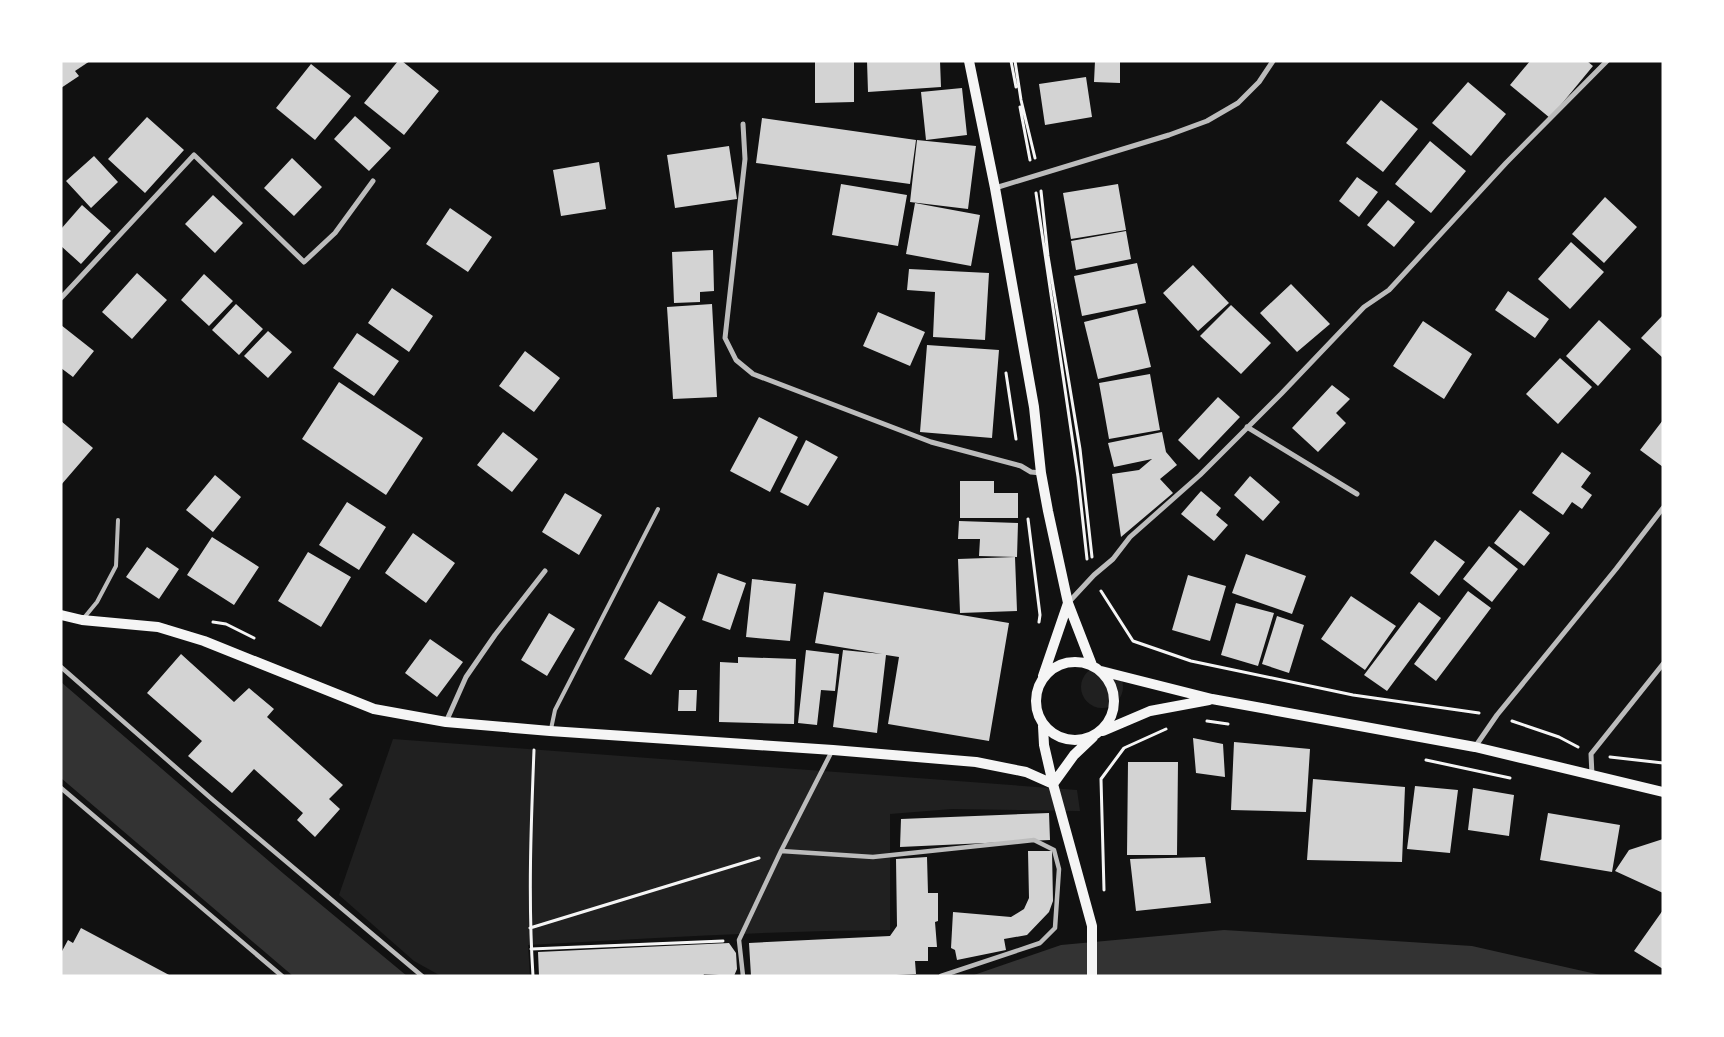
<svg xmlns="http://www.w3.org/2000/svg" width="1724" height="1037" viewBox="0 0 1724 1037" font-family="'PT Sans',sans-serif">
  <style>
    .green { fill: #202020 }
    .water { fill: #333 }
    .building { fill: #d3d3d3 }
    .lines { fill: none; stroke-linecap: round; stroke-linejoin: round }
    .path { stroke: #f5f5f5; stroke-width: 3 }
    .service { stroke: #bcbcbc; stroke-width: 4 }
    .pedestrian { stroke: #bcbcbc; stroke-width: 4.5 }
    .minor { stroke: #bcbcbc; stroke-width: 5 }
    .secondary { stroke: #f5f5f5; stroke-width: 10 }
  </style>
  <rect width="100%" height="100%" fill="#111"/>
  <path class="green" d="M1081 687a21 21 0 1 1 42 0a21 21 0 1 1-42 0Z
    M393,739L1077,790L1080,811L952,809L890,814V930C769,931 649,938 528,945L530,976H441L414,961L339,895Z"/>
  <path class="water" d="M61,682L284,874L407,976H293L61,778Z
    M1224,930L1472,946L1605,976H971L1061,945Z"/>
  <path class="building" d="M61,61H90L75,71L79,76L61,88Z
    M398,61H402L439,91L404,135L364,103Z
    M815,61H854V102L815,103Z
    M867,61H940L941,87L868,92Z
    M1095,61H1120V83L1094,82Z
    M1530,61H1587L1593,66L1550,118L1510,85Z
    M311,64L351,96L315,140L276,108Z
    M1086,77L1092,117L1045,125L1039,84Z
    M1468,82L1506,114L1471,156L1432,123Z
    M962,88L967,135L926,140L921,92Z
    M1381,100L1418,129L1383,172L1346,143Z
    M355,116L391,148L369,171L334,139Z
    M147,117L184,150L145,193L108,159Z
    M762,118L916,140L910,184L756,163Z
    M917,140L976,146L968,209L910,202Z
    M1430,141L1466,171L1431,213L1395,184Z
    M729,146L737,199L675,208L667,155Z
    M94,156L118,182L91,208L66,181Z
    M292,158L322,187L294,216L264,188Z
    M599,162L606,209L561,216L553,170Z
    M1357,177L1378,192L1359,217L1339,201Z
    M841,184L907,195L898,246L832,235Z
    M1118,184L1126,230L1071,239L1063,193Z
    M213,195L243,223L215,253L185,224Z
    M1605,197L1637,227L1604,263L1572,234Z
    M1388,200L1415,222L1394,247L1367,225Z
    M915,203L980,215L971,266L906,254Z
    M82,205L111,231L81,264L61,246V229Z
    M450,208L492,237L468,272L426,244Z
    M1126,231L1131,259L1076,270L1071,241Z
    M1571,242L1604,272L1570,309L1538,279Z
    M713,250L714,291L700,292V302L674,303L672,252Z
    M1137,263L1146,303L1082,316L1074,276Z
    M1193,265L1229,303L1198,331L1163,293Z
    M909,269L989,273L985,340L933,337L935,292L907,290Z
    M137,273L167,300L132,339L102,312Z
    M204,274L233,301L209,326L181,300Z
    M1291,284L1330,324L1297,352L1260,313Z
    M392,288L433,316L409,352L368,323Z
    M1508,291L1549,319L1535,338L1495,310Z
    M236,304L263,329L239,355L212,330Z
    M712,304L717,397L673,399L667,307Z
    M1231,305L1271,343L1241,374L1200,336Z
    M1137,309L1151,367L1098,379L1084,322Z
    M878,312L925,332L910,366L863,346Z
    M1663,315V358L1641,338Z
    M1599,320L1631,349L1598,386L1566,356Z
    M1423,321L1472,354L1444,399L1393,366Z
    M61,325L94,351L73,377L61,368Z
    M268,331L292,352L268,378L244,356Z
    M357,333L399,361L374,396L333,368Z
    M927,345L999,350L992,438L920,432Z
    M525,351L560,378L534,412L499,386Z
    M1560,358L1592,387L1558,424L1526,394Z
    M1150,374L1160,430L1109,439L1099,383Z
    M339,382L423,438L386,495L302,439Z
    M1332,385L1350,399L1336,413L1346,423L1318,452L1292,428Z
    M1218,397L1240,417L1199,460L1178,440Z
    M759,417L798,437L770,492L730,471Z
    M1663,420V467L1640,450Z
    M61,421L93,448L61,485Z
    M503,432L538,459L512,492L477,465Z
    M1162,432L1166,452L1177,465L1160,479L1173,493L1121,537L1112,474L1139,470L1152,459L1114,467L1108,443Z
    M806,440L838,457L808,506L780,492Z
    M1562,452L1591,473L1581,487L1592,495L1582,509L1572,502L1563,515L1532,493Z
    M215,475L241,497L213,532L186,510Z
    M1250,476L1280,502L1263,521L1234,495Z
    M960,481H994V493H1018V518H960Z
    M1201,491L1221,508L1216,515L1228,525L1214,541L1181,514Z
    M565,493L602,515L579,555L542,532Z
    M347,502L386,527L359,570L319,545Z
    M1520,510L1550,533L1524,566L1494,543Z
    M959,521L1018,523L1017,557L979,556L980,539H958Z
    M413,533L455,563L426,603L385,573Z
    M212,537L259,567L234,605L187,575Z
    M1435,540L1465,562L1439,596L1410,573Z
    M1489,546L1518,569L1492,602L1463,579Z
    M147,547L179,569L159,599L126,577Z
    M308,552L351,577L321,627L278,601Z
    M1246,554L1306,576L1292,614L1232,593Z
    M1015,557L1017,611L960,613L958,559Z
    M718,573L746,583L730,630L702,620Z
    M1188,575L1226,586L1210,641L1172,630Z
    M752,579L796,584L790,641L746,637Z
    M1468,591L1491,608L1436,681L1414,664Z
    M824,592L1009,623L989,741L888,724L899,657L886,655L877,733L833,727L843,650L882,654L815,643Z
    M1351,596L1396,626L1365,670L1321,639Z
    M659,601L686,617L651,675L624,659Z
    M1419,602L1441,618L1387,691L1364,675Z
    M1236,603L1274,613L1258,666L1221,655Z
    M549,613L575,629L547,676L521,660Z
    M1277,616L1304,625L1289,673L1262,664Z
    M430,639L463,662L437,697L405,673Z
    M806,650L839,654L835,691L821,690L817,725L798,723Z
    M181,654L234,702L249,688L274,709L267,717L343,785L329,799L340,809L315,837L297,820L303,813L254,769L232,793L188,756L202,741L147,693Z
    M738,657L796,659L794,724L719,722L720,662L738,663Z
    M679,690H697L696,711H678Z
    M1193,738L1223,744L1225,777L1196,773Z
    M1234,742L1310,749L1306,812L1231,810Z
    M1128,762H1178L1177,855H1127Z
    M1313,779L1405,787L1402,862L1307,860Z
    M1415,786L1458,790L1450,853L1407,849Z
    M1473,788L1514,795L1509,836L1468,830Z
    M1049,813L1050,840L900,847L901,819Z
    M1548,813L1620,825L1612,872L1540,860Z
    M1663,839V893L1615,871L1629,850Z
    M1028,851H1052L1053,901L1049,912L1027,935L1004,939L1006,950L957,960L955,950L951,948L953,912L1011,917L1024,909L1029,898Z
    M927,857L928,893H938V921L935,922L937,947H928V961H915L916,974L877,976H751L749,943L890,936L897,926L896,859Z
    M1205,857L1211,903L1136,911L1130,859Z
    M1663,910V969L1634,951Z
    M81,928L171,976H61V953L68,940L73,943Z
    M729,943L736,953L737,969L734,976L704,974L703,976H539L538,952Z"/>
  <g class="lines">
    <path class="path" d="M1011,61L1016,87
      M1015,61L1021,100L1035,158
      M1020,107L1030,160
      M1041,191L1048,256L1080,449L1092,557
      M1036,193L1078,477L1087,559
      M1006,373L1016,439
      M1028,519L1040,615L1039,622
      M1101,591L1133,641L1191,661L1353,695L1479,713
      M213,622L226,624L254,638
      M1034,710L1035,693
      M1207,721L1228,724
      M1512,721L1559,737L1578,747
      M1610,757L1663,763
      M1426,760L1510,778
      M1104,890L1101,779L1124,748L1166,729
      M530,928L759,858
      M531,949L723,941
      M533,976C528,900 531,825 534,750"/>
    <path class="service" d="M83,619L97,602L116,566L118,520
      M551,729L555,710L658,509"/>
    <path class="pedestrian" d="M61,667L213,800L422,976
      M61,788L282,976
      M781,851L873,857L1034,840L1054,850L1059,869L1055,928L1040,943L941,976
      M743,976L739,940L781,851L832,751"/>
    <path class="minor" d="M743,124L745,159L725,338L736,360L753,374L931,442L1021,466L1031,472L1041,473
      M995,188L1169,135L1207,121L1238,103L1259,82L1273,61
      M61,298L194,155L304,262L335,233L373,181
      M1247,427L1357,494
      M1068,603L1094,575L1113,559L1130,537L1200,475L1281,394L1364,307L1389,290L1506,163L1607,61
      M446,722L466,677L495,635L545,571
      M1475,747L1497,715L1616,569L1663,508
      M1592,775L1591,754L1663,664"/>
    <path class="secondary" d="M969,61L995,188L1034,407L1041,473L1048,511L1068,603L1092,665
      M61,615L82,620L158,627L204,641L374,709L446,722L550,731L833,750L976,762L1026,772L1053,784
      M1036 701a39 39 0 1 1 78 0a39 39 0 1 1-78 0Z
      M1101,671L1212,699L1475,747L1663,792
      M1043,676L1068,603
      M1043,726L1044,745L1053,784L1092,926V976
      M1103,731L1150,711L1209,700
      M1053,784L1074,755L1093,737"/>
  </g>
  <rect width="1724" height="1037" fill="none" stroke="#ffffff" stroke-width="125"/>
</svg>
